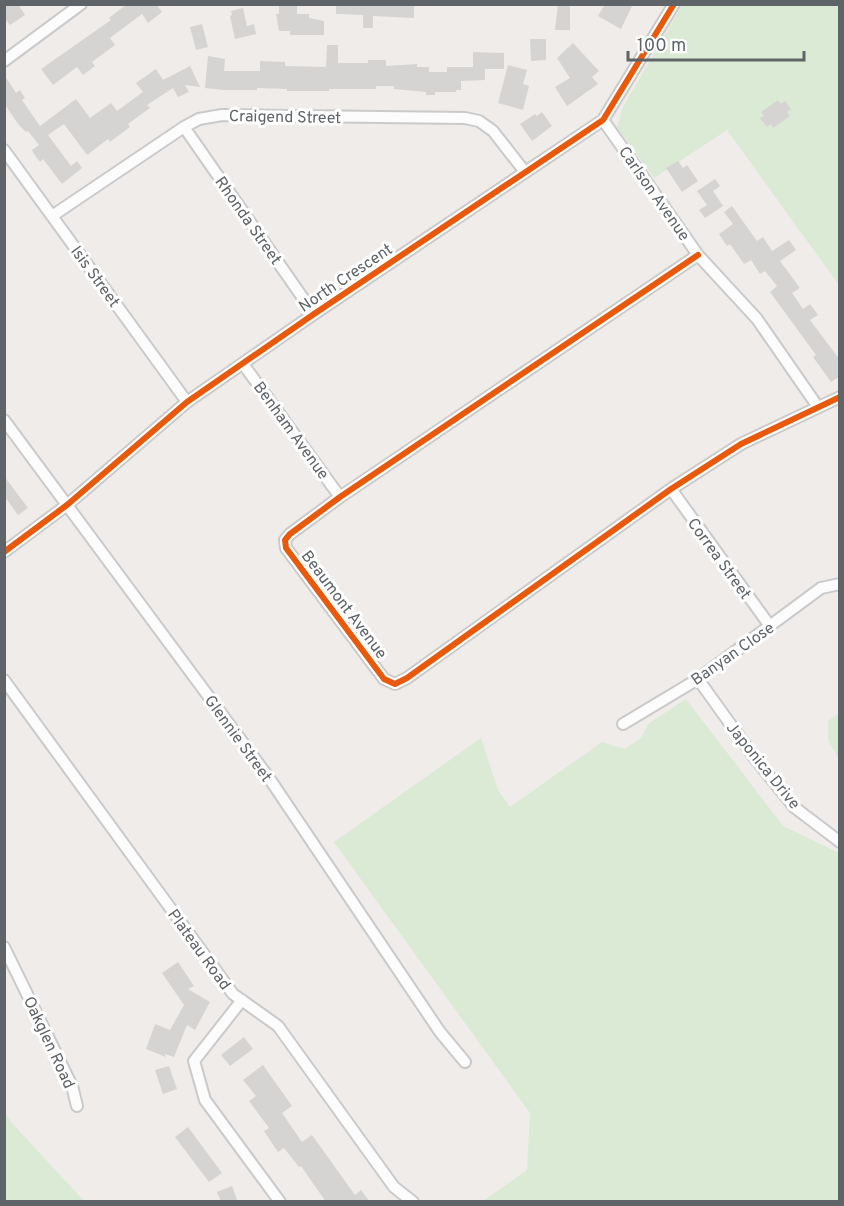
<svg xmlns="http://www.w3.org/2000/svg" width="844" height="1206" viewBox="0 0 844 1206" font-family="Overpass,sans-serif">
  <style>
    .green { fill: #dbead4 }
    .building { fill: #d6d4d3 }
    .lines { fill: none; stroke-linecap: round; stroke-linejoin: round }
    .street-casing { stroke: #cacaca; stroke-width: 14 }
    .street { stroke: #fdfcfc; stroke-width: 10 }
    .cycleway-casing { stroke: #fff; stroke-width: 10 }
    .cycleway { stroke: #e8590c; stroke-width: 6 }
    .labels { text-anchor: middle; stroke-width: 6; stroke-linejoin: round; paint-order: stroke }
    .street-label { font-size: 16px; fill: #5e6468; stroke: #fff }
  </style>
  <rect width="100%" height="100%" fill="#efece9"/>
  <path class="green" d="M682,5H839V285L727,130L654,178L617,127L623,107Z
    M686,699L783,826L839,853V1201H483L527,1170L530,1113L334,842L481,738L498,790L510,807L602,742L625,749L641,738L648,724Z
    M839,713V760L828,740V721Z
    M4,1110L11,1122L84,1201H5Z"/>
  <path class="building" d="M4,4H18L25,15L10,25L4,18Z
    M127,4H156L162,12L148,23L142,14L110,38L115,45L92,62L95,66L83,75L77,67L53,85L41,69L111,20L109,18Z
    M279,4H297V14H309V18L324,21V35H290V31H279L276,14H279Z
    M336,4H414V18L373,16V28H363V15L336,14Z
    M558,4H570V30H555Z
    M605,4H633L621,29L598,16Z
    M243,8L247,26L254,24L256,34L235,39L230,16L232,15L231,11Z
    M202,24L208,47L196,50L190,27Z
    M530,39H546V60L531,61Z
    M573,43L599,71L592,77L598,84L567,106L555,87L570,78L557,58Z
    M327,45H338V63H368V60H386V66L417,64V67H429V72H447V67H473V52L504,53V69H485V80L461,81V90H456V92H435V95H426V92L394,89V86H376V89H329V91H287V89L257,88V90H224L205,88L208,56L225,59L224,71H260V61L285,62V66L326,67Z
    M508,65L527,70L523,84L529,86L523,110L498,103Z
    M190,66L200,87L185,85L189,92L178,97L173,88L147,105L150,108L128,124L130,127L110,142L108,139L87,155L64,124L48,135L71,166L77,161L82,168L62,184L43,159L40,162L34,154L32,150L39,145L28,131L26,132L18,124L4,103V74L16,93L20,90L25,98L22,100L40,126L76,99L90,118L111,103L117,111L143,92L136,83L156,69L163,80Z
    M778,100L781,104L785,101L791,109L787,112L790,116L773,128L771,124L767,127L760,118L764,116L761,112Z
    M542,112L552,126L532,141L520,124L535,114L537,116Z
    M678,161L683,168L687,165L698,181L682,192L666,168Z
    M715,179L720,186L713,191L723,206L705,218L699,210L707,205L697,191Z
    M732,206L757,241L763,237L772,251L789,240L796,250L780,261L800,288L792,293L803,309L810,304L818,315L810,320L840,360V376L831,382L813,357L816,355L770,292L777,286L765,271L760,274L751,260L744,264L730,244L727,246L719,234L733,224L724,212Z
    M4,476L28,508L18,515L4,496Z
    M178,962L194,986L188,989L210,1002L195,1030L187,1025L174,1057L165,1054L166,1057L146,1049L155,1024L170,1030L184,1005L162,973Z
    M244,1037L253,1049L230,1066L221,1055Z
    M263,1065L292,1106L282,1113L302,1142L312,1135L355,1195L361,1190L370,1202H326L301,1166L299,1167L284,1148L278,1152L264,1131L269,1128L249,1101L256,1096L243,1080Z
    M169,1066L177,1089L163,1094L155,1070Z
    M188,1127L222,1173L209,1182L175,1137Z
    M232,1186L238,1202H221L217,1192Z"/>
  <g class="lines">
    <g class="street-casing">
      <path id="street" d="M4,61L81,4
        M603,120L698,255L757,319L818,407
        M184,127L314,314
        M4,150L187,402
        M52,216L184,127L199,119L222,115L465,118L479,121L493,131L525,172
        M698,255L340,497L290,534L285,540L286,548L384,679L395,684L407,678L671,489L741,444L840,397
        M243,364L340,497
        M4,420L269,778L440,1032L465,1062
        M671,489L770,626
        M4,552L67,505L187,402L314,314L603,120L674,4
        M698,679L754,757L794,807L840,842
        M4,680L233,994L278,1026L394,1187L413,1202
        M623,724L698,679L821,588L840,584
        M4,947L72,1086L77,1106
        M242,1000L194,1061L205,1100L280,1202"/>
    </g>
    <use href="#street" class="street"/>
    <g class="cycleway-casing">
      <path id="cycleway" d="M698,255L340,497L290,534L285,540L286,548L384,679L395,684L407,678L671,489L741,444L840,397
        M4,552L67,505L187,402L314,314L603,120L674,4"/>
    </g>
    <use href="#cycleway" class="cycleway"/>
  </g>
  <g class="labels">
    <g class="street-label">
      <text transform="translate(285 116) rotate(1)" y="6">Craigend Street</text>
      <text transform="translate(655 193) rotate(55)" y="6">Carlson Avenue</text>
      <text transform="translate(249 220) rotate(55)" y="6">Rhonda Street</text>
      <text transform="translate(96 276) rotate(54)" y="6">Isis Street</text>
      <text transform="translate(345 277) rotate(-34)" y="6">North Crescent</text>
      <text transform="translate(292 430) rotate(54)" y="6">Benham Avenue</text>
      <text transform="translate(720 558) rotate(54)" y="6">Correa Street</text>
      <text transform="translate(345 604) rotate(53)" y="6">Beaumont Avenue</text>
      <text transform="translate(732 653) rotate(-35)" y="6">Banyan Close</text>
      <text transform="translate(239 738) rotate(54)" y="6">Glennie Street</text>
      <text transform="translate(764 765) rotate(51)" y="6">Japonica Drive</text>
      <text transform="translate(200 949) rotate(54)" y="6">Plateau Road</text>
      <text transform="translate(50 1042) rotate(65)" y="6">Oakglen Road</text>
    </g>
  </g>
  <rect width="844" height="1206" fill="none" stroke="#5e6468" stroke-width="12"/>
  <path d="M628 51v9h176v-9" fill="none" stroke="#5e6468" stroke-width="3"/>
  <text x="637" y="51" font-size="18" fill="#5e6468" stroke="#ffffff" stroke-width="4.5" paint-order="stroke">100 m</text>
</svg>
